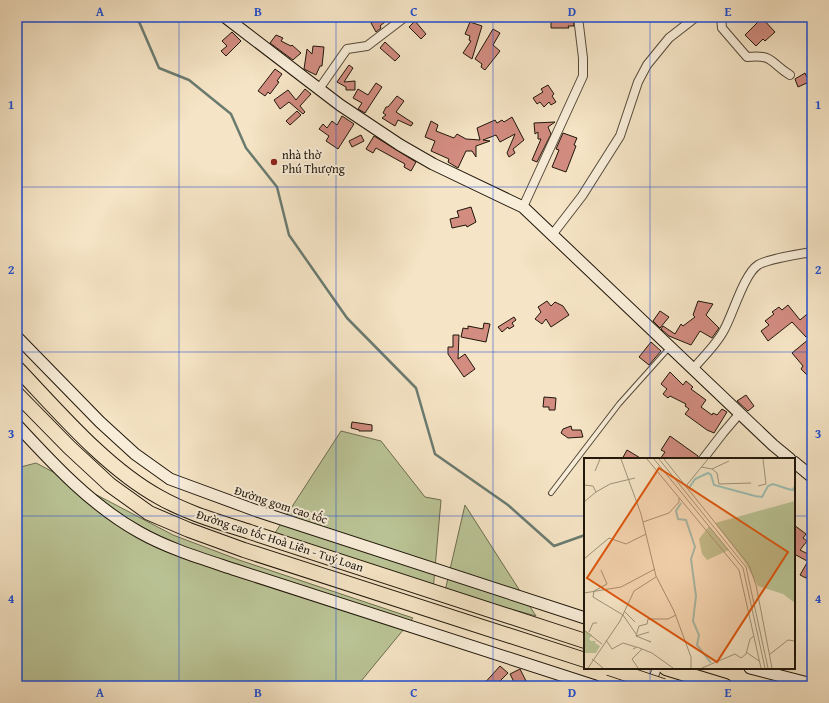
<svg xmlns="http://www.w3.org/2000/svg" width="829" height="703" viewBox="0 0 829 703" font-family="'Gentium Book Plus',serif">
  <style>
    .green { fill: #bac496; stroke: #6c6d50 }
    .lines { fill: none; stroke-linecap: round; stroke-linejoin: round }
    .stream { stroke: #6a7b70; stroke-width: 2.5 }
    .building { fill: #d28c80; stroke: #1f160a }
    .lane-casing { stroke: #544a39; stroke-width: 6 }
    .street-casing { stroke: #544a39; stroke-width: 10 }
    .secondary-casing { stroke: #1f160a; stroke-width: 13 }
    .highway-casing { stroke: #1f160a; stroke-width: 16 }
    .lane { stroke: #f8edd9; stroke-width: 4 }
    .street { stroke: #f8edd9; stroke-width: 8 }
    .secondary { stroke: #f8edd9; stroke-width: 11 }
    .highway { stroke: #f5e4c5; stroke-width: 14 }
    .highway-bridge-casing { stroke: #1f160a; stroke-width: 16; stroke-linecap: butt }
    .highway-bridge { stroke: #f5e4c5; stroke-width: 14 }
    .grid { fill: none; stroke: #1d4ed8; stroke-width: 1; stroke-opacity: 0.55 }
    .poi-dot { fill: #8f2418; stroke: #f8edd9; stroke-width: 1.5 }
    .labels { text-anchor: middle; stroke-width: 4; stroke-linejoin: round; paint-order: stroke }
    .poi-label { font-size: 12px; fill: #1f160a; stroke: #f8edd9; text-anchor: start }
    .street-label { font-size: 12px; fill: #1f160a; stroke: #f8edd9 }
    .inset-river { fill: none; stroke: #9cbfb4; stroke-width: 2 }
    .inset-road { fill: none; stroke: #9f927a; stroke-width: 1 }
    .view { fill: #de560c; fill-opacity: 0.15; stroke: #de560c; stroke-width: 2 }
    .inset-edge { fill: none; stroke: #1f160a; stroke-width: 2 }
    .neatline { fill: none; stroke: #1d4ed8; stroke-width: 1.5 }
    .grid-label { font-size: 13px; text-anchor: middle; font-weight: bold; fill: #1d4ed8 }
  </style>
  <rect width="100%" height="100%" fill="#f5e4c5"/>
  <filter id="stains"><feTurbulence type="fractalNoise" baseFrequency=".005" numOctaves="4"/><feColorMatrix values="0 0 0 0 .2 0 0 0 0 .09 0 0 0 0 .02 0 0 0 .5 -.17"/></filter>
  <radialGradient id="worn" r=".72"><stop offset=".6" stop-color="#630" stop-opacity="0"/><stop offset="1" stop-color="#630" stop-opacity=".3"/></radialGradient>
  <path class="green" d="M341,431L381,441L425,497L441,500L433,591L273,536Z
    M36,463L173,535L239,560L413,618L357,686H17V468Z
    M465,505L536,616L445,591Z"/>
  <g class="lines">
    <path class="stream" d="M137,17L159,68L189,80L231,114L246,148L277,187L289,235L347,318L416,388L435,454L508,505L554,546L585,535"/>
  </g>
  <path class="building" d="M380,17H383L386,21L380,26L381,28L376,32L371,23Z
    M551,18H573L574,26H568L569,28H551Z
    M762,18L775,32L765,41L763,39L756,46L745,35Z
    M415,21L426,34L421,39L409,27Z
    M470,22L482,26L472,59L463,53L471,41L469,40L470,36L465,34Z
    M493,29L500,33L493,45L500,51L485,70L481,67L482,64L475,59Z
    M232,32L241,41L226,56L221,51L227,46L222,41Z
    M276,35L283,38L281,41L291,46L292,45L301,53L294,59L293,60L270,43Z
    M385,42L400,56L395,61L380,48Z
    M313,46L324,47L322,66H320L316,75L304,69L307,49L312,54Z
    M349,65L353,68L344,82L355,81V90H346V87L337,82Z
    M275,69L282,74L277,81L279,82L270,94L268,92L265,96L258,91Z
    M805,73L809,82L798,87L795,79Z
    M376,83L382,87L365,113L358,109L362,103L353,98L358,89L368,95Z
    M548,85L554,94L552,96L556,102L551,105L549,102L544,107L540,102L537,104L533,98L543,92L541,89Z
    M305,89L311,94L300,106L305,112L303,114L289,102L280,109L274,100L288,90L296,100Z
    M397,96L404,101L396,112L413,123L411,126L398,120L395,126L382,118L386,115L383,113L386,107H388Z
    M297,111L301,115L290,125L286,121Z
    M342,116L354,124L338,149L326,141L329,136L319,129L323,124L327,128L332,121L337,125Z
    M512,117L524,140L513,149L515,153L509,157L507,153L515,134L500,142L496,135L483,140L490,141L476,146V157L472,151H466L458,168L448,162L449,159L431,151L435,141L425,137L431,121L438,125L436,131L454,138L457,134L466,139L480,140L477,128L495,120L497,123L502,120L504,122Z
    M555,122L548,127L551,134L537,162L532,160L541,139H538V132L535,134L534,123Z
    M563,133L577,138L574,145L576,146L566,172L552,167L559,150L556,149Z
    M361,135L364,141L352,147L349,141Z
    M374,136L416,162L411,171L404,167L405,164L376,148L373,153L366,149Z
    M471,207L476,222L467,227L466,225L452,228L450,219L459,217L457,211Z
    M547,301L551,306L555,302L563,306L569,315L551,327L546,319L542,324L535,319L541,312L538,307Z
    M698,301L713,304L706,315L719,328L712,338L700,331L691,345L669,336L661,329L663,326L675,334L681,324L683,326L695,317L693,315Z
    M788,305L800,320L812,310V332L806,337L792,322L768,341L761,331L769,325L765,321L774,314L772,312L779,307L782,310Z
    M660,311L669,317L660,328L653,321Z
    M514,317L516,320L512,323L514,326L509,329L508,327L502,332L498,327Z
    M484,323L490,324L486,342L461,337L463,328L468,329V326L483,329Z
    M453,335H459L458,359L465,354L475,369L464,377L448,354V347H453Z
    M809,339L812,343V380L801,369L803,366L792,353Z
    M651,342L661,351L649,365L639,357Z
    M670,372L683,385L686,381L693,387L691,389L706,400L701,407L712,415L713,413L717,415L722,409L727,412L714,433L707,430L685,414L689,409L685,406L686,404L670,396L668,398L663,394L667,389L661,384Z
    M746,395L754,406L748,411L737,401Z
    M544,397L556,398L555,410H549V407H543Z
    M352,422L372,425V431H359V430L351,428Z
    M571,426L572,430H581L583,437L568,438L561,433L563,429Z
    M670,436L698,456V459H660L665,452L661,450Z
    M627,450L642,459H622Z
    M794,525L806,534L803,538L807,541L800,550L810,555L807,561L796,555L794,557Z
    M808,561L812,564V568L806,578L800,575Z
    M500,666L508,673L495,686H482Z
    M520,669L526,681L516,686L510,674Z"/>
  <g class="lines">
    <g class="lane-casing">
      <path id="lane" d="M551,493L619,404L670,347"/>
    </g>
    <g class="street-casing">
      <path id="street" d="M721,17L722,28L747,57C774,54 770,63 790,75
        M319,89L347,49L367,46L405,17
        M523,207L583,76V58L578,17
        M552,235L582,196L620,136L638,82L647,65L669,38L696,17
        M693,369C703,357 717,344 724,330C733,314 744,274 758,265C767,259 800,254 812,252
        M703,459L723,433L740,413
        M654,685L653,679L657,668"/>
    </g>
    <g class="secondary-casing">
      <path id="secondary" d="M225,17L340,105L400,145L433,164L523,207L773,445L790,459
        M17,337L100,422L135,454L170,479L257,511L585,618
        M17,425C53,464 92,506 139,532C169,549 203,559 236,570L595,686
        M794,462L812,477
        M750,668L812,684"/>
    </g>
    <g class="highway-casing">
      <path id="highway" d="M17,368C58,411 106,468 159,497C187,513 219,522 250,532L585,641
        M17,394L69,447L110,485L149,513L189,530L244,550L585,660
        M666,668L725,686"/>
    </g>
    <use href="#lane" class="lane"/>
    <use href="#street" class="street"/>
    <use href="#secondary" class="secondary"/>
    <use href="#highway" class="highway"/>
    <g class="highway-bridge-casing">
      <path id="highway-bridge" d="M609,668L663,686"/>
    </g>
    <use href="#highway-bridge" class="highway-bridge"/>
  </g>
  <path class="grid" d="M179,17V686M336,17V686M493,17V686M650,17V459M17,187H812M17,352H812M17,516H585M794,516H812M650,668V686"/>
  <circle class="poi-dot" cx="274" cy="162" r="4"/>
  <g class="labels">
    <g class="poi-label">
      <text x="282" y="159">nhà thờ<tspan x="282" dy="14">Phú Thượng</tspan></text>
    </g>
    <g class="street-label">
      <text transform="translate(281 505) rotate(18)" y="4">Đường gom cao tốc</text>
      <text transform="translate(280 541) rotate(18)" y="4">Đường cao tốc Hoà Liên - Tuý Loan</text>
    </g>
  </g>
  <g transform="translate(584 458)">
    <rect width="211" height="211" fill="#f5e4c5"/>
    <path d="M211,43V145L199,136L174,128L160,103L131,65ZM125,68L145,92L123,102L118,96L115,81ZM0,172L8,177L5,181L7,183H12L11,185L16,188L12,195H0Z" fill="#bac496"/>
    <path class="inset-river" d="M105,30L111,21L124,15L127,17L130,27L171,38L178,39L184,28L189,26L204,31L209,32L211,28M97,45L92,53L94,61L102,62L111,89L107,101L112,138L109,163L115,177L113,187L127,205"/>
    <path class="inset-road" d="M37,1L57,56L72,118L90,153L107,199V210M63,1L155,112L177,210M70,1L159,110L181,210M75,1L162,109L184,210M80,1L165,107L172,127L188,210M117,9L128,11L145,3M128,11L133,15L135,26L167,25M11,13L16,1M0,27L9,28L12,34L26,26L51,20M102,28L124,1M174,28L182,26L179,1M0,44L12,34M59,64L85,55L95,44V40M0,101L25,80L42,86L62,76M17,112L23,126L10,133L9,139L39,157L52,176M0,135L37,129L71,111M40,153L51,164M0,172L18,186M5,174L9,165H13M65,174L52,178L55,168L63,166L64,161H84L92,157M52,178L67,184L65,183M22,182L28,191L39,185L52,189M49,191L53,189L68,195L89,210M162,194L175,203M185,197L204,182L211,183M8,201L19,210M4,210L36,163L50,133L72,119M54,210L48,201L58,191M118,210L151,196L157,200L162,196L166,181L170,178"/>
    <path class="view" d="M75,10L204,94L133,204L3,120Z"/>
    <rect width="211" height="211" class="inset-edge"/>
  </g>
  <rect width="829" height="703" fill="none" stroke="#f5e4c5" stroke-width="44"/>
  <rect x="22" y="22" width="785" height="659" class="neatline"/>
  <g class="grid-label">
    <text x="100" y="16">A</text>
    <text x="258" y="16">B</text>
    <text x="414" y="16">C</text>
    <text x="572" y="16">D</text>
    <text x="728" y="16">E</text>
    <text x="11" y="109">1</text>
    <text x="818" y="109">1</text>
    <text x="11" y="274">2</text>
    <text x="818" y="274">2</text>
    <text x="11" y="438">3</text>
    <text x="818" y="438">3</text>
    <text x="11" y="603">4</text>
    <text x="818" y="603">4</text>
    <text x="100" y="697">A</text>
    <text x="258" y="697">B</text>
    <text x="414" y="697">C</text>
    <text x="572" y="697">D</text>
    <text x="728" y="697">E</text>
  </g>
  <rect width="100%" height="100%" filter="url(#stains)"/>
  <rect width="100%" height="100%" fill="url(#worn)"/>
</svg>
